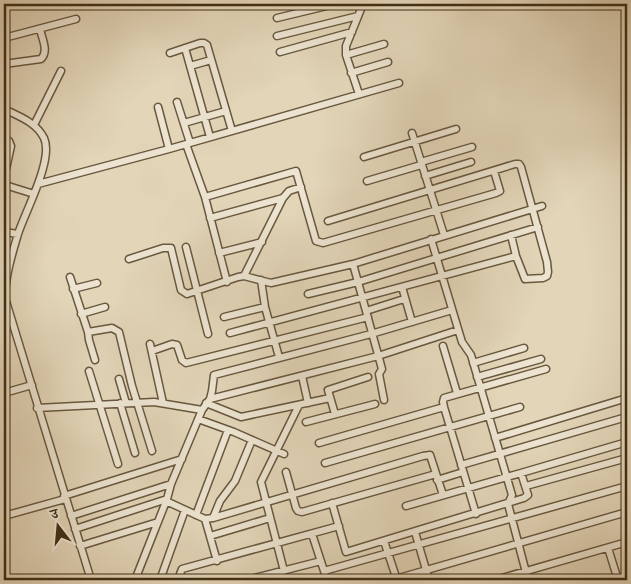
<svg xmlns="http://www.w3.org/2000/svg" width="631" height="584" viewBox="0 0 631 584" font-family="Cardo,'Noto Serif Devanagari',serif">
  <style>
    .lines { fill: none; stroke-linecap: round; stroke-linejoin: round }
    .minor-casing { stroke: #69583f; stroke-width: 9 }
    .minor { stroke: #ece4d1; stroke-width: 6 }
  </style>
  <rect width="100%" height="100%" fill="#e2d5b8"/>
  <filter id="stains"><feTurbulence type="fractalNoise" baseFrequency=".004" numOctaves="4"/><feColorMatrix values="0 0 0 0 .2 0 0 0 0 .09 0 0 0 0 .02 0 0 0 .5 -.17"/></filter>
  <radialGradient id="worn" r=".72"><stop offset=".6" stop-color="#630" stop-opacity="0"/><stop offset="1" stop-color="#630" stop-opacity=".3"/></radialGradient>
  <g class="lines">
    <g class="minor-casing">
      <path id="minor" d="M277,18L335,4
        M277,36L358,16
        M4,38L76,19
        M185,48L210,137
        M280,52L352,32
        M170,53L200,43H204L207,45L232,131
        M346,55L384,44
        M4,64L41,59C49,51 42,39 40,29
        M190,66L211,60
        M351,73L388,62
        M359,94L346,55V46L363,4
        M177,102L190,143
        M158,107L169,149
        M4,109C18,116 36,122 44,138C54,159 25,212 18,234C12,254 5,277 5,298L91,580
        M184,123L226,111
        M34,125L61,71
        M412,133L444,235
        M4,140L9,141L11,146L4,178L5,185L34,194
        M186,144L205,197L227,282
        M364,157L456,129
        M421,162L472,147
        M425,176L471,162
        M367,181L421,165
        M38,184L169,149L399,83
        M205,197L296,171L316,241L323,243L496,193L500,191L494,171
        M210,218L283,198
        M328,221L515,164H519L521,167L547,262L548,272L547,276L543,278L525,279L516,256L511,235
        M4,232L18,234
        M431,239L462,342L471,355L512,495L508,504L528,580
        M186,247L208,334
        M219,253L262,242
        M129,259L163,248H171L181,290L187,294L238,277L244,276L271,283L353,264L542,206
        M353,264L382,369L379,374L384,400
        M244,276L283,198L289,191L301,187
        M70,277L88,332L112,328L119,332L132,386L152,451
        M261,280L265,307L279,357
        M402,287L412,322
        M73,289L97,283
        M308,294L358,282L538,227
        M366,311L404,299
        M81,314L105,307
        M224,317L265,307
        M88,332L89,340L95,360
        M230,333L516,256
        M150,344L163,403
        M443,346L457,393
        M152,351L172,344L177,345L182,360L186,363L368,317
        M473,363L524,348
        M89,371L118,464
        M302,376L308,403
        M477,377L541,359
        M119,379L126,403
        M4,393L32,385
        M210,399L378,356L458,330
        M120,403L135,453
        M206,403L241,417L330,398
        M37,408L154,402L202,410
        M335,414L328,390L368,377
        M198,419L234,432L284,454
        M306,422L375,404
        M495,438L627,398
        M319,443L444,407
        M325,463L520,407
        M461,465L623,418
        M286,472L296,508L298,511L302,512L436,474
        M437,480L463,472
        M526,486L627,458
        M64,496L182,459
        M166,501L205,519L213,518L423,456L430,455L443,495
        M332,503L346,552L524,498L528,495L521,473L627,442
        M406,506L521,473
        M476,514L444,407L443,402L444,398L546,369
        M196,515L228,430
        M4,516L65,499
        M71,516L171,484
        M213,518L220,501L235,481L252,440
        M205,519L217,561
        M75,529L167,499
        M415,532L429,580
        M312,534L327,580
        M210,536L270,518
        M384,541L397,580
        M80,546L158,522
        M608,548L618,580
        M284,571L261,482L299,405
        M324,571L627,486
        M135,580L167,499L171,484L202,410L210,399L212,391L214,375L371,334L452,310
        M160,580L185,510
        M181,580L180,574L182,569L339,526
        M247,580L321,561
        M392,580L627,512
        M495,580L627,542"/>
    </g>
    <use href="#minor" class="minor"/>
  </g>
  <rect width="631" height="584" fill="none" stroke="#e2d5b8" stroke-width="20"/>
  <rect x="5" y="5" width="621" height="574" fill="none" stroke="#412f17" stroke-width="2.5"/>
  <rect x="10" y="10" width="611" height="564" fill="none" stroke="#412f17"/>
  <g transform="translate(58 526) rotate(344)" stroke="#ece4d1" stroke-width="4" paint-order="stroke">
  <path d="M0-4L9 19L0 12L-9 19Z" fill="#412f17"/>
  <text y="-8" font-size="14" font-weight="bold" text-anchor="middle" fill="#412f17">उ</text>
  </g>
  <rect width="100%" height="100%" filter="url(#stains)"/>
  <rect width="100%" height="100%" fill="url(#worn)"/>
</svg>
